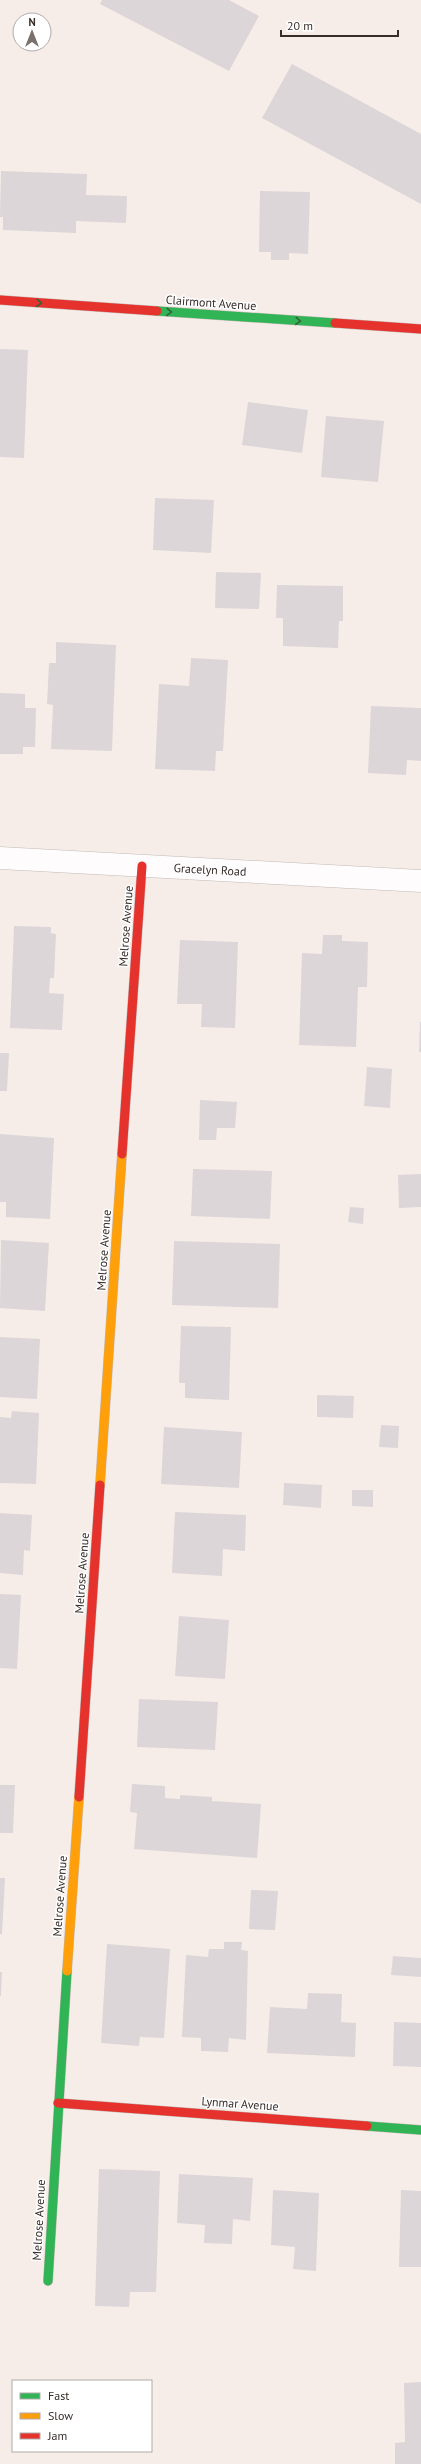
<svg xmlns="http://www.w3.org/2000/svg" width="421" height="2464" viewBox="0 0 421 2464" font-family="'PT Sans',sans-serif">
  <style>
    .building { fill: #dcd6d9 }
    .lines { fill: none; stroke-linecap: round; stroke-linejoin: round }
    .street-casing { stroke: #c3bab6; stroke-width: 23 }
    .fast-casing { stroke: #c3bab6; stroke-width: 10 }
    .slow-casing { stroke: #c3bab6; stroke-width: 10 }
    .jam-casing { stroke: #c3bab6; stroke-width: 10 }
    .street { stroke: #fefcfc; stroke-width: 22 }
    .fast { stroke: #30b455; stroke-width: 9 }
    .slow { stroke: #ff9f0a; stroke-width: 9 }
    .jam { stroke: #e5322d; stroke-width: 9 }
    .oneway { stroke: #34633b }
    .labels { text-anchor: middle; stroke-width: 3; stroke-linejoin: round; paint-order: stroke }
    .street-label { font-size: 12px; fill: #372d2a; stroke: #fff }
  </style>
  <rect width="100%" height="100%" fill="#f7ede8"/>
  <path class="building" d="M102,0H229L259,16L229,71L100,4Z
    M292,64L421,134V204L262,118Z
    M1,171L87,174L86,195L127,196L126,223L76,221V233L3,230V217H0Z
    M260,191L310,192L308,254L289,253V260H271V252H259Z
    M0,349L28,350L24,458L0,457Z
    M248,402L308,410L302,453L242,445Z
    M326,416L384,421L378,482L321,477Z
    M155,498L214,500L211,553L153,550Z
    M216,572L261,573L259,609L215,608Z
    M277,585L343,586V621H339L338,648L283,646V618H276Z
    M56,642L116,645L112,751L51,749L53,705L47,704L49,663H56Z
    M191,658L228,660L223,751H216L215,771L155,769L159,684L189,686Z
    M0,693L25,694V708H36L35,747H23V754H0Z
    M371,706L421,708V761L407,760L406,775L368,773Z
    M14,926L51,927V933L56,934L54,978H50L49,993L64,994L62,1030L10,1028Z
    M323,935H342V941L368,942L367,987H358L356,1047L299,1045L302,953L322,954Z
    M180,940L238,942L235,1028L201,1027L202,1004H177Z
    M420,1022H421V1052H419Z
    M0,1053H9L7,1091H0Z
    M367,1067L392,1069L390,1108L364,1106Z
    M200,1100L237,1102L235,1128H217L216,1140H199Z
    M0,1134L54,1138L50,1219L6,1217V1202H0Z
    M193,1169L272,1171L270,1219L191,1216Z
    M421,1174V1207L399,1208L398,1175Z
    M350,1207L364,1208L363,1224L348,1222Z
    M1,1240L49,1243L45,1311L0,1308Z
    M174,1241L280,1244L278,1308L172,1305Z
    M181,1326L231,1327L229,1400L185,1398V1383H179Z
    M0,1337L40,1339L37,1399L0,1397Z
    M317,1395L354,1396L353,1418L317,1417Z
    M12,1411L39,1413L36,1484L0,1483V1417L11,1418Z
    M381,1425L399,1426L398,1448L379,1447Z
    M164,1427L242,1432L239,1488L161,1484Z
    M284,1483L322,1485L321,1508L283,1505Z
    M352,1490H373V1507L352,1506Z
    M175,1512L246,1515L245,1551L223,1549L222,1576L172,1573Z
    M0,1513L32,1515L30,1551L24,1550L23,1575L0,1573Z
    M0,1594L21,1595L17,1669L0,1668Z
    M179,1616L229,1620L225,1679L175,1676Z
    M139,1699L218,1702L215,1750L137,1747Z
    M132,1784L165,1786V1798L180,1799V1795L212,1797V1801L261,1804L257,1858L134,1849L137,1813L130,1812Z
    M0,1785H15L13,1833H0Z
    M0,1878H5L2,1934H0Z
    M251,1890L278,1891L275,1930L249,1929Z
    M224,1942H242L241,1950L248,1951L246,2040L229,2038L228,2052L201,2051V2038L182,2037L186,1955L208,1957L209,1949H224Z
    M107,1944L170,1949L164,2038L140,2037L139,2046L101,2043Z
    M393,1956L421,1958V1977L391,1975Z
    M0,1972H2L1,1996H0Z
    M308,1993L342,1994L341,2022L356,2023L355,2057L267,2053L270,2007L307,2009Z
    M394,2022L421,2023V2067L393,2066Z
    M99,2169L160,2171L156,2292H130L129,2307L95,2306Z
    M179,2174L253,2178L250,2221L233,2219L232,2244L204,2243L205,2225L177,2223Z
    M273,2190L319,2193L316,2271L293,2269L295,2247L271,2245Z
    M401,2190L421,2191V2267H399Z
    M421,2382V2464H395V2443L405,2442L404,2383Z"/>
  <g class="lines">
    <g class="street-casing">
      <path id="street" d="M0,858L421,881"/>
    </g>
    <g class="fast-casing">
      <path id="fast" d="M157,311L335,323
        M367,2126L421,2130
        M48,2281L67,1971"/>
    </g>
    <g class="slow-casing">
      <path id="slow" d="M100,1485L122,1154
        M67,1971L79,1797"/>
    </g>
    <g class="jam-casing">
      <path id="jam" d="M0,300L157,311
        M335,323L421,329
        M122,1154L142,866
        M79,1797L100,1485
        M58,2103L367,2126"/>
    </g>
    <use href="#street" class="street"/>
    <use href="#fast" class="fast"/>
    <use href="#slow" class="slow"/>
    <use href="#jam" class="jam"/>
  </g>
  <defs><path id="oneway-chevron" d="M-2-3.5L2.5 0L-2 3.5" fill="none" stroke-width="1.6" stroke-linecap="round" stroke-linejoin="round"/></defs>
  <g class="oneway">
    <use href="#oneway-chevron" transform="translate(39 303) rotate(4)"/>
    <use href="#oneway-chevron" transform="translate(169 312) rotate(4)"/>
    <use href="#oneway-chevron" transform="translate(298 321) rotate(4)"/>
  </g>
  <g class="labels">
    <g class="street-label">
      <text transform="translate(211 303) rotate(4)" y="4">Clairmont Avenue</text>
      <text transform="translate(210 870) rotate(3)" y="4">Gracelyn Road</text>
      <text transform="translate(126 926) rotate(-86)" y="4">Melrose Avenue</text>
      <text transform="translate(104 1250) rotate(-86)" y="4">Melrose Avenue</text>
      <text transform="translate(82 1573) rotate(-86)" y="4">Melrose Avenue</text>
      <text transform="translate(60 1896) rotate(-86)" y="4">Melrose Avenue</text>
      <text transform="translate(240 2104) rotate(4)" y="4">Lynmar Avenue</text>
      <text transform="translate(39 2220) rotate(-87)" y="4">Melrose Avenue</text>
    </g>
  </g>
  <rect x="12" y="2380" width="140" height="72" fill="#ffffff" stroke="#afabaa"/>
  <rect x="20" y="2393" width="20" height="6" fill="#30b455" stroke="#afabaa"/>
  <text x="48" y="2400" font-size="12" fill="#372d2a">Fast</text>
  <rect x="20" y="2413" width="20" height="6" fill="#ff9f0a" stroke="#afabaa"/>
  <text x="48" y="2420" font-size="12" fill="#372d2a">Slow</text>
  <rect x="20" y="2433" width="20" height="6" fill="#e5322d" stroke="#afabaa"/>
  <text x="48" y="2440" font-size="12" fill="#372d2a">Jam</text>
  <g transform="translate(32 32)"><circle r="19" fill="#ffffff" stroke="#afabaa"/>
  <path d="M0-3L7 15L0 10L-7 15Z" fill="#7a706c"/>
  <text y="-6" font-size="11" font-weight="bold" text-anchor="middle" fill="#372d2a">N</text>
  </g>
  <path d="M281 30v6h117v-6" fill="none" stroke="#372d2a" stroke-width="2"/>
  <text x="287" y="30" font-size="12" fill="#372d2a" stroke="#ffffff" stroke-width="3" paint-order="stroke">20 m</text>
</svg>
